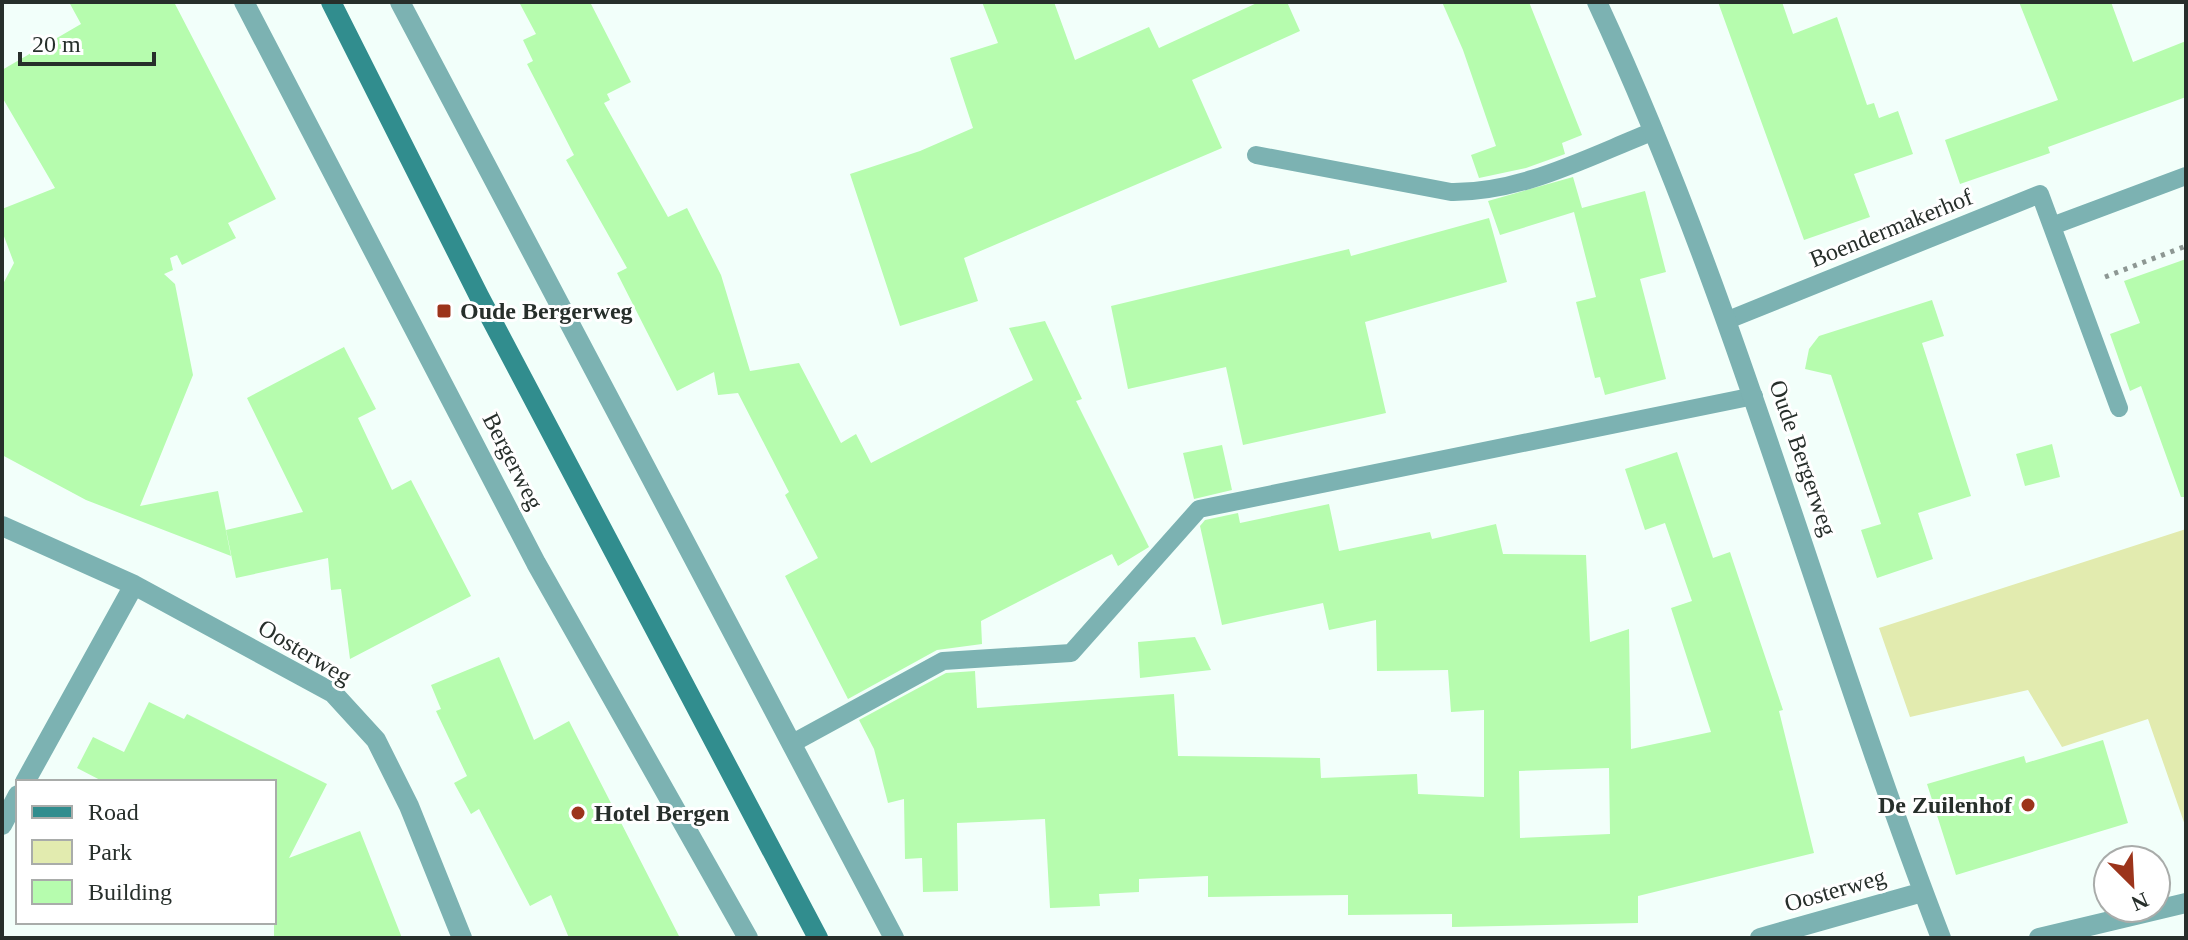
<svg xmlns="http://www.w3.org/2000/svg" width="2188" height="940" viewBox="0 0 2188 940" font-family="'Times New Roman',serif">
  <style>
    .green { fill: #e2ebaf }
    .building { fill: #b6fcae; fill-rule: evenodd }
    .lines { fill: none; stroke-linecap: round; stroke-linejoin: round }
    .path { stroke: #8d9793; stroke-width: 5; stroke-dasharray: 4 6; stroke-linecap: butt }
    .service { stroke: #7cb2b2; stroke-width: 18 }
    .minor { stroke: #7cb2b2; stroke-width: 20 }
    .secondary { stroke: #318d8e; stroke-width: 20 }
    .poi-dot { fill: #9c341b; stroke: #fff; stroke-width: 3 }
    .labels { text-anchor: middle; stroke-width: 6; stroke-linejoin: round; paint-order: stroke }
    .street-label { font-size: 24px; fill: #272f2b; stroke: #fff }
    .poi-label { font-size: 24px; font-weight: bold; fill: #272f2b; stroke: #fff; text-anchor: start }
  </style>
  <rect width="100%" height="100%" fill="#f2fffa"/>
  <path class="green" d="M2186,529V828L2148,719L2062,747L2028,690L1910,717L1879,628Z"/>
  <path class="building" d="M69,2H174L276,199L228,223L236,238L182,265L177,255L170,258L173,270L164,274L175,284L193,375L140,506L218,491L231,556L86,500L2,455V286L14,263L2,231V209L55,188L2,97V70L81,24Z
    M519,2H590L631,82L607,94L610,100L604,103L668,217L687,208L721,275L750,371L799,363L841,443L856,434L871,463L1033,380L1009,328L1045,321L1082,399L1076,401L1149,547L1118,566L1112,554L981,621L982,644L937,650L848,699L785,576L818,558L785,495L789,492L738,393L718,395L714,372L677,391L617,273L627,268L566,160L574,155L527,64L533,61L523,40L536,34Z
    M982,2H1054L1075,60L1149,27L1159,48L1259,2H1287L1300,31L1192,80L1222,148L964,258L978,301L900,326L850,174L920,151L973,128L950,58L998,43Z
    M1442,2H1529L1582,135L1562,143L1565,154L1526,168L1479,178L1471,155L1496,146L1463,50Z
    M1718,2H1782L1793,34L1837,17L1867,105L1874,103L1879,118L1898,111L1913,154L1854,174L1870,217L1804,240Z
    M2019,2H2111L2133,62L2186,41V97L2048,147L2050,153L1960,184L1945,140L2058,100Z
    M1573,177L1582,208L1645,191L1666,272L1640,279L1666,379L1605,395L1600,377L1595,378L1576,302L1596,297L1574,212L1500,235L1488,201Z
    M1489,218L1507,282L1365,322L1386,413L1243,445L1226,367L1128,389L1111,306L1349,249L1351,256Z
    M2186,259V497H2181L2141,386L2130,391L2110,334L2140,323L2124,281Z
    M1932,300L1944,336L1922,343L1971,496L1918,513L1933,559L1877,578L1861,530L1881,524L1831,375L1805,369L1809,349L1819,336Z
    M344,347L376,409L358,418L392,490L411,480L471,596L350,659L341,589L331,590L328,558L236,578L226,530L303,512L247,398Z
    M2052,444L2060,477L2025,486L2016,454Z
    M1222,445L1232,490L1194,499L1183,453Z
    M1677,452L1713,558L1730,552L1783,710L1779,711L1814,853L1638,896V923L1452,927V914L1348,915V895L1208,897V876L1139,879V892L1099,894L1100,906L1050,908L1045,819L957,823L958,891L923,892L922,858L905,859L904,799L888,803L874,749L859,720L946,673L975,671L977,708L1174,694L1178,756L1320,758L1321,778L1417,774L1418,794L1484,797V710L1451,712L1448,670L1377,671L1376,620L1329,630L1323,603L1222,625L1200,526L1205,520L1238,513L1240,523L1329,504L1339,551L1430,532L1432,539L1496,524L1503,554L1586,555L1590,642L1629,629L1631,749L1711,732L1671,608L1692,601L1665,523L1645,530L1625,469ZM1609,768L1610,834L1520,838L1519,771Z
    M1195,637L1211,670L1140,678L1138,642Z
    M499,657L534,740L569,721L680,938H569L551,895L530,906L479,809L471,814L454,783L467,776L436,711L441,709L431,685Z
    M149,702L184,719L187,714L327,784L289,858L360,831L402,938H274V782H104L77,768L93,737L124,752Z
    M2103,740L2128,823L1956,875L1927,784L2024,756L2026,763Z"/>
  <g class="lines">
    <path class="path" d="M2105,277L2186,246"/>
    <path class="service" d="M1256,155L1451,192C1522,193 1590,156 1654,131
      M2052,226L2186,176
      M1728,320L2040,194L2119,408
      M791,744L943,661L1071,653L1199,509L1754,396"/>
    <path class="minor" d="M244,2L536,563L748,938
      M400,2L894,938
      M1597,2C1738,304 1821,628 1941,938
      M2,526L134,585L333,693L376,740L409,806L462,938
      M25,782L134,585
      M2,825L18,795
      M1760,938L1923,892
      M2039,938L2186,903"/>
    <path class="secondary" d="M331,2L479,296L818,938"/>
  </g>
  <g class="poi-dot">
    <rect x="436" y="303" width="16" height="16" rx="4"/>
    <circle cx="2028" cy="805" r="8"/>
    <circle cx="578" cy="813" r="8"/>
  </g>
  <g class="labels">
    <g class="street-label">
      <text transform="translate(1891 228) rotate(-22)" y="8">Boendermakerhof</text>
      <text transform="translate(1803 458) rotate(71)" y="8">Oude Bergerweg</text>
      <text transform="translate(513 461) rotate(63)" y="8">Bergerweg</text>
      <text transform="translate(305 652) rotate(31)" y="8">Oosterweg</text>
      <text transform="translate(1835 890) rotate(-16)" y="8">Oosterweg</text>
    </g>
    <g class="poi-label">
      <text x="460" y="319">Oude Bergerweg</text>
      <text x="2012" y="813" text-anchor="end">De Zuilenhof</text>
      <text x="594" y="821">Hotel Bergen</text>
    </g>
  </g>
  <rect width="2188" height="940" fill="none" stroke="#272f2b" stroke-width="8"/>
  <rect x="16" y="780" width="260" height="144" fill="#ffffff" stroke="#a9acaa" stroke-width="2"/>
  <rect x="32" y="806" width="40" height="12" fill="#318d8e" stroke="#a9acaa" stroke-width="2"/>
  <text x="88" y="820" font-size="24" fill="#272f2b">Road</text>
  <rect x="32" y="840" width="40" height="24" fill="#e2ebaf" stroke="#a9acaa" stroke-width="2"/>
  <text x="88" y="860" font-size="24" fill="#272f2b">Park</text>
  <rect x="32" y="880" width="40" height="24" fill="#b6fcae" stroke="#a9acaa" stroke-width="2"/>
  <text x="88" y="900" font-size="24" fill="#272f2b">Building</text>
  <g transform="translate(2132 884) rotate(156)"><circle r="38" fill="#ffffff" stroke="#a9acaa" stroke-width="2"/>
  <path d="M0-6L14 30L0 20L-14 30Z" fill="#9c341b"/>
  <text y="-12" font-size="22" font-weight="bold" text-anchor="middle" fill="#272f2b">N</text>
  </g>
  <path d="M20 52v12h134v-12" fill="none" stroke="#272f2b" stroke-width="4"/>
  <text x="32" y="52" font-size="24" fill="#272f2b" stroke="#ffffff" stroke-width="6" paint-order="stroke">20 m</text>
</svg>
